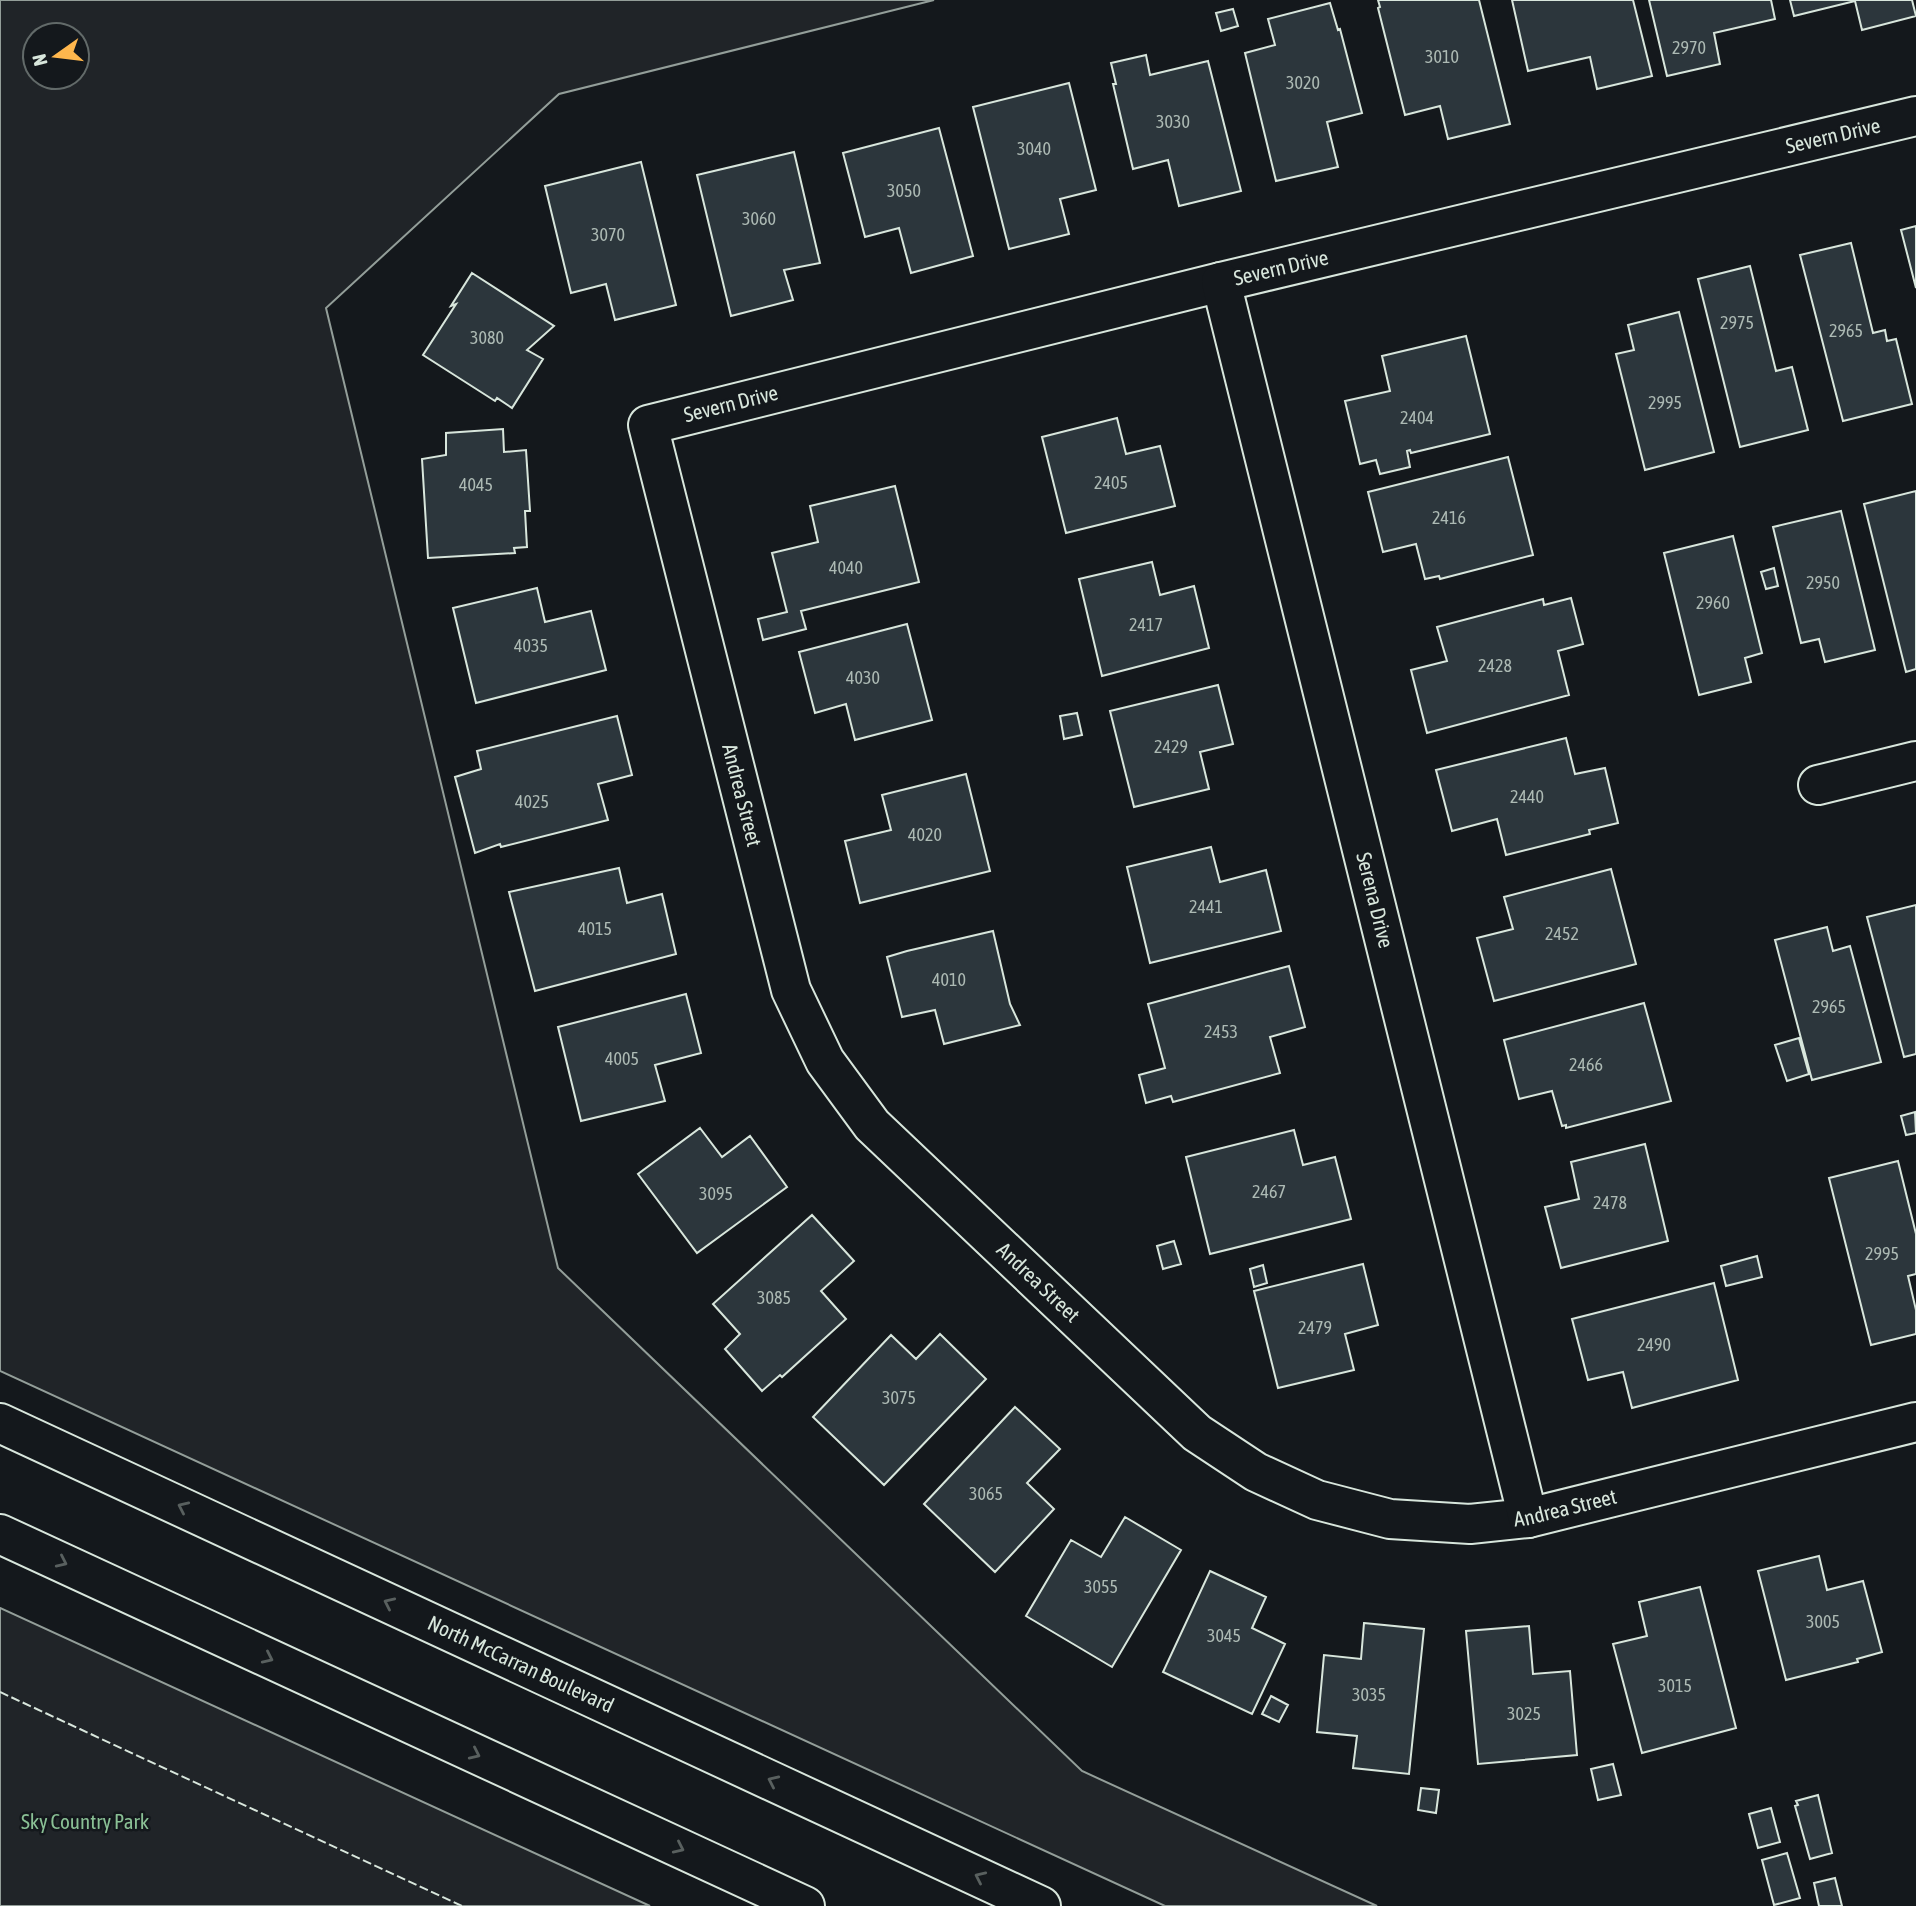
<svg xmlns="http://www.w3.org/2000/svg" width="1916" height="1906" viewBox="0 0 1916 1906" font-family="'Asap Condensed',sans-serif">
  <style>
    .green { fill: #202428; stroke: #939e99; stroke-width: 2; fill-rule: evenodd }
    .building { fill: #2c363c; stroke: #d8e6dc; stroke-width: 2 }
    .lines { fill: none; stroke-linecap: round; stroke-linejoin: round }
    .street-casing { stroke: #d8e6dc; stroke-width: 42 }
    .primary-casing { stroke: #d8e6dc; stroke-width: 42 }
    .street { stroke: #14181c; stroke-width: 38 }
    .primary { stroke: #14181c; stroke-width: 38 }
    .fence { stroke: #d8e6dc; stroke-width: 2; stroke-dasharray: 9 3.5; stroke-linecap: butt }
    .oneway { stroke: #59605f }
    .labels { text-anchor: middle; stroke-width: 5; stroke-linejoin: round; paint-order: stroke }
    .number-label { font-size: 18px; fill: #adbab4 }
    .street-label { font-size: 21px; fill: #d8e6dc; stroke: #14181c }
    .park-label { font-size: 21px; fill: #8ac095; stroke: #14181c }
  </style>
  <rect width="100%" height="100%" fill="#14181c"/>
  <path class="green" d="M0,0H934L559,94L326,308L558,1268L1082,1771L1377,1906H1165L0,1371ZM35,35H77V77H35Z
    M0,1608L650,1906H0Z"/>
  <path class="building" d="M1378,0H1479L1510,124L1448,139L1440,106L1405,115L1378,8L1380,7Z
    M1512,0H1633L1652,76L1597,89L1590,57L1528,71Z
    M1649,0H1771L1775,19L1714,33L1720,64L1667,76Z
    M1790,0H1912L1916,16L1862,30L1855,1L1794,16Z
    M1330,3L1338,30L1340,29L1362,113L1327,122L1338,167L1276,181L1245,53L1275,45L1268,19Z
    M1233,9L1238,26L1221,31L1216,13Z
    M1146,55L1150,75L1208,61L1241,191L1179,206L1168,160L1133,169L1113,84H1116L1111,63Z
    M1069,83L1096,190L1060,199L1069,234L1009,249L973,107Z
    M939,128L973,256L911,273L899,228L865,237L843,153Z
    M794,152L820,263L784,270L793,300L731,316L697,175Z
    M641,162L676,305L615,320L606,284L571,293L545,186Z
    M1916,226V288L1901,230Z
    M1851,243L1873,333L1885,330L1887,341L1896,339L1912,404L1843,421L1800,255Z
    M1750,266L1776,371L1792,367L1808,430L1740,447L1698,279Z
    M472,273L554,326L527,350L543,359L512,408L497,398L495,401L423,355L456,304L451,306Z
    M1679,312L1714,452L1645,470L1616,354L1634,350L1628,325Z
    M1466,336L1490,434L1411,453L1410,450L1407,451L1410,467L1380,474L1376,460L1360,464L1345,401L1390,391L1382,356Z
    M1117,418L1126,454L1160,446L1175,506L1066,533L1042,437Z
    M503,429L504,452L526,450L530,511H525L527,547L514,548L515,553L428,558L422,459L446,455V433Z
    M1508,457L1533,555L1440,579L1439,576L1425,579L1416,544L1383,552L1368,492Z
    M895,486L919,582L801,611L806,629L763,640L758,619L787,612L772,553L818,542L810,506Z
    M1916,491V669L1906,672L1864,504Z
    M1841,511L1875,650L1825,662L1819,639L1801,643L1773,527Z
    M1733,536L1762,653L1745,658L1751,682L1699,695L1664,553Z
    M1152,562L1160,595L1194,586L1209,648L1102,676L1079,579Z
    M1774,568L1778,586L1766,589L1761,572Z
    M537,588L545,622L591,611L606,670L476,703L453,608Z
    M1571,598L1583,644L1558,651L1569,695L1427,733L1411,670L1447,661L1437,627L1543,599L1544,605Z
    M907,624L932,720L855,740L846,704L815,713L799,652Z
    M1218,685L1233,744L1200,752L1209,789L1134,807L1110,711Z
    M1077,713L1082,735L1064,739L1060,716Z
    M617,716L632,775L598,784L608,820L501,847L500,844L475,853L455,777L481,769L477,751Z
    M1566,738L1575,774L1605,768L1618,823L1589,830L1590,834L1506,855L1497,819L1452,831L1436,770Z
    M966,774L990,871L860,903L845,841L891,830L882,795Z
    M1211,847L1220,882L1266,870L1281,931L1150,963L1127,867Z
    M619,868L627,903L662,894L676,954L535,991L509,892Z
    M1611,869L1636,964L1494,1001L1477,938L1513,929L1504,897Z
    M1916,905V1054L1904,1057L1867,917Z
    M1827,927L1833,951L1850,946L1881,1062L1812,1080L1775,940Z
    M993,931L1010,1004L1020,1025L944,1044L935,1010L902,1017L887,957L907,951Z
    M1289,966L1305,1027L1270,1037L1280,1073L1173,1102L1171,1096L1146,1103L1139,1075L1165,1068L1148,1004Z
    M686,994L701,1053L655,1065L665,1101L581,1121L558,1027Z
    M1644,1003L1671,1101L1566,1128V1125L1562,1126L1552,1091L1519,1099L1504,1040Z
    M1799,1038L1809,1074L1787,1081L1775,1045Z
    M1915,1112L1916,1133L1906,1135L1901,1116Z
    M700,1128L722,1157L750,1136L787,1187L697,1253L638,1174Z
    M1294,1130L1303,1165L1335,1157L1351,1219L1210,1254L1186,1157Z
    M1645,1144L1668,1241L1561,1268L1545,1207L1579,1199L1571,1162Z
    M1898,1161L1916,1234V1274L1908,1276L1916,1310V1334L1871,1345L1829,1178Z
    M812,1215L854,1261L821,1291L846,1319L782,1377L780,1375L762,1391L725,1349L740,1334L713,1304Z
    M1174,1241L1181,1264L1163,1269L1157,1246Z
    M1757,1256L1762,1277L1726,1286L1721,1266Z
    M1363,1264L1378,1325L1345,1334L1354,1370L1278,1388L1254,1291Z
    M1263,1265L1267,1283L1254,1287L1250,1269Z
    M1714,1283L1738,1380L1632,1408L1623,1372L1588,1380L1572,1319Z
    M940,1334L986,1379L884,1485L813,1417L891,1335L916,1359Z
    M1015,1407L1060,1449L1027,1483L1054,1509L995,1572L924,1504Z
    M1125,1517L1181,1550L1112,1667L1026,1616L1071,1540L1101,1557Z
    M1819,1556L1827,1590L1863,1581L1882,1652L1857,1659L1858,1662L1786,1680L1758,1571Z
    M1210,1571L1266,1597L1252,1628L1285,1644L1252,1714L1163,1672Z
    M1700,1587L1736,1728L1642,1753L1613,1644L1647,1636L1639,1602Z
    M1364,1623L1424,1629L1409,1774L1353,1768L1357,1736L1317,1732L1324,1655L1361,1659Z
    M1529,1626L1533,1674L1570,1671L1577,1755L1478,1764L1466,1631Z
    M1271,1696L1288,1705L1279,1722L1262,1714Z
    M1613,1764L1621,1795L1598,1800L1591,1769Z
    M1421,1788L1439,1790L1436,1813L1418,1810Z
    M1818,1795L1832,1853L1810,1859L1795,1806L1798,1805L1796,1801Z
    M1771,1808L1780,1842L1758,1848L1749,1814Z
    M1787,1853L1800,1898L1774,1905L1762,1860Z
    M1835,1878L1842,1906H1819L1814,1883Z"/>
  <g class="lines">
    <g class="street-casing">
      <g id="street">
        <path id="s1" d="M1916,116L1221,282L648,425L791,990L825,1061L872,1125L1197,1433L1256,1472L1317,1500L1390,1519L1470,1524L1528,1518L1916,1422"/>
        <path id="s2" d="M1221,282L1528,1518"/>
        <path d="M1818,785L1916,761"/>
      </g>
    </g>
    <g class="primary-casing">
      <g id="primary">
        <path id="s3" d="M0,1423L1041,1906"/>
        <path d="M0,1534L805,1906"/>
      </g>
    </g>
    <use href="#street" class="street"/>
    <use href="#primary" class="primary"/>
    <path class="fence" d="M0,1692L462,1906"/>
  </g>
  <defs><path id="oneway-chevron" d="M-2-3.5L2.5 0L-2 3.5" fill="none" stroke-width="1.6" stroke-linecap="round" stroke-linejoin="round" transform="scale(1.75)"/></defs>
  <g class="oneway">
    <use href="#oneway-chevron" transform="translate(183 1507) rotate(-155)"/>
    <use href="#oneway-chevron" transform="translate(62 1562) rotate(25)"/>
    <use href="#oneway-chevron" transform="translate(389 1603) rotate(-155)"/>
    <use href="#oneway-chevron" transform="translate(268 1658) rotate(25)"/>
    <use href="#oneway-chevron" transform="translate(475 1754) rotate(25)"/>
    <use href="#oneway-chevron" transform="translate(773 1781) rotate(-155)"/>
    <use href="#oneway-chevron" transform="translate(679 1848) rotate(25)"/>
    <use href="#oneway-chevron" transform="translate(980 1877) rotate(-155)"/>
  </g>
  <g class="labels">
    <g class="number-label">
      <text x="1689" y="54">2970</text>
      <text x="1442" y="63">3010</text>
      <text x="1303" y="89">3020</text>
      <text x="1173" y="128">3030</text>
      <text x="1034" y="155">3040</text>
      <text x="904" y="197">3050</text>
      <text x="759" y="225">3060</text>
      <text x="608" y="241">3070</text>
      <text x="1737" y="329">2975</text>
      <text x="1846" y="337">2965</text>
      <text x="487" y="344">3080</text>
      <text x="1665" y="409">2995</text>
      <text x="1417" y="424">2404</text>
      <text x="1111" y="489">2405</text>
      <text x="476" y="491">4045</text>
      <text x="1449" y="524">2416</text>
      <text x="846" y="574">4040</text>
      <text x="1823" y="589">2950</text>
      <text x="1713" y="609">2960</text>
      <text x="1146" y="631">2417</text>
      <text x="531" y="652">4035</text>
      <text x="1495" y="672">2428</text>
      <text x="863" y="684">4030</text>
      <text x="1171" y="753">2429</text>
      <text x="1527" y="803">2440</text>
      <text x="532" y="808">4025</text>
      <text x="925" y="841">4020</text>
      <text x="1206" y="913">2441</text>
      <text x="595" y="935">4015</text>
      <text x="1562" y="940">2452</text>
      <text x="949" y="986">4010</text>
      <text x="1829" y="1013">2965</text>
      <text x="1221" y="1038">2453</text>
      <text x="622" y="1065">4005</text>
      <text x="1586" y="1071">2466</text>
      <text x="1269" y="1198">2467</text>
      <text x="716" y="1200">3095</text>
      <text x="1610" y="1209">2478</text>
      <text x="1882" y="1260">2995</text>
      <text x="774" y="1304">3085</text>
      <text x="1315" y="1334">2479</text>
      <text x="1654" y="1351">2490</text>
      <text x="899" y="1404">3075</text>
      <text x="986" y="1500">3065</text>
      <text x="1101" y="1593">3055</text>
      <text x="1823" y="1628">3005</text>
      <text x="1224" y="1642">3045</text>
      <text x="1675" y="1692">3015</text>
      <text x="1369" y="1701">3035</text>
      <text x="1524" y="1720">3025</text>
    </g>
    <g class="street-label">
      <text transform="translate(1833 136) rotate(-13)" y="7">Severn Drive</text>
      <text transform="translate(1281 268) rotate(-13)" y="7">Severn Drive</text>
      <text transform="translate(731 404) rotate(-14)" y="7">Severn Drive</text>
      <text dy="7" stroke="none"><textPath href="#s1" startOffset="1687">Andrea Street</textPath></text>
      <text dy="7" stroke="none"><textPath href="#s2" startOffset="637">Serena Drive</textPath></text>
      <text dy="7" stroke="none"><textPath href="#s1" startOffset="2275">Andrea Street</textPath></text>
      <text dy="7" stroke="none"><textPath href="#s1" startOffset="2884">Andrea Street</textPath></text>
      <text dy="7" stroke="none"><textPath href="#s3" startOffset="574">North McCarran Boulevard</textPath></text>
    </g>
    <g class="park-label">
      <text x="85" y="1829">Sky Country Park</text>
    </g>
  </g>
  <g transform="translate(56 56) rotate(256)"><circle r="33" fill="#14181c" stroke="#626a69" stroke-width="2"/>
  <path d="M0-5L12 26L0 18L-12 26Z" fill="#ffb74d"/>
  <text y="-10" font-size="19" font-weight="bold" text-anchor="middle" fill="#d8e6dc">N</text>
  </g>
</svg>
